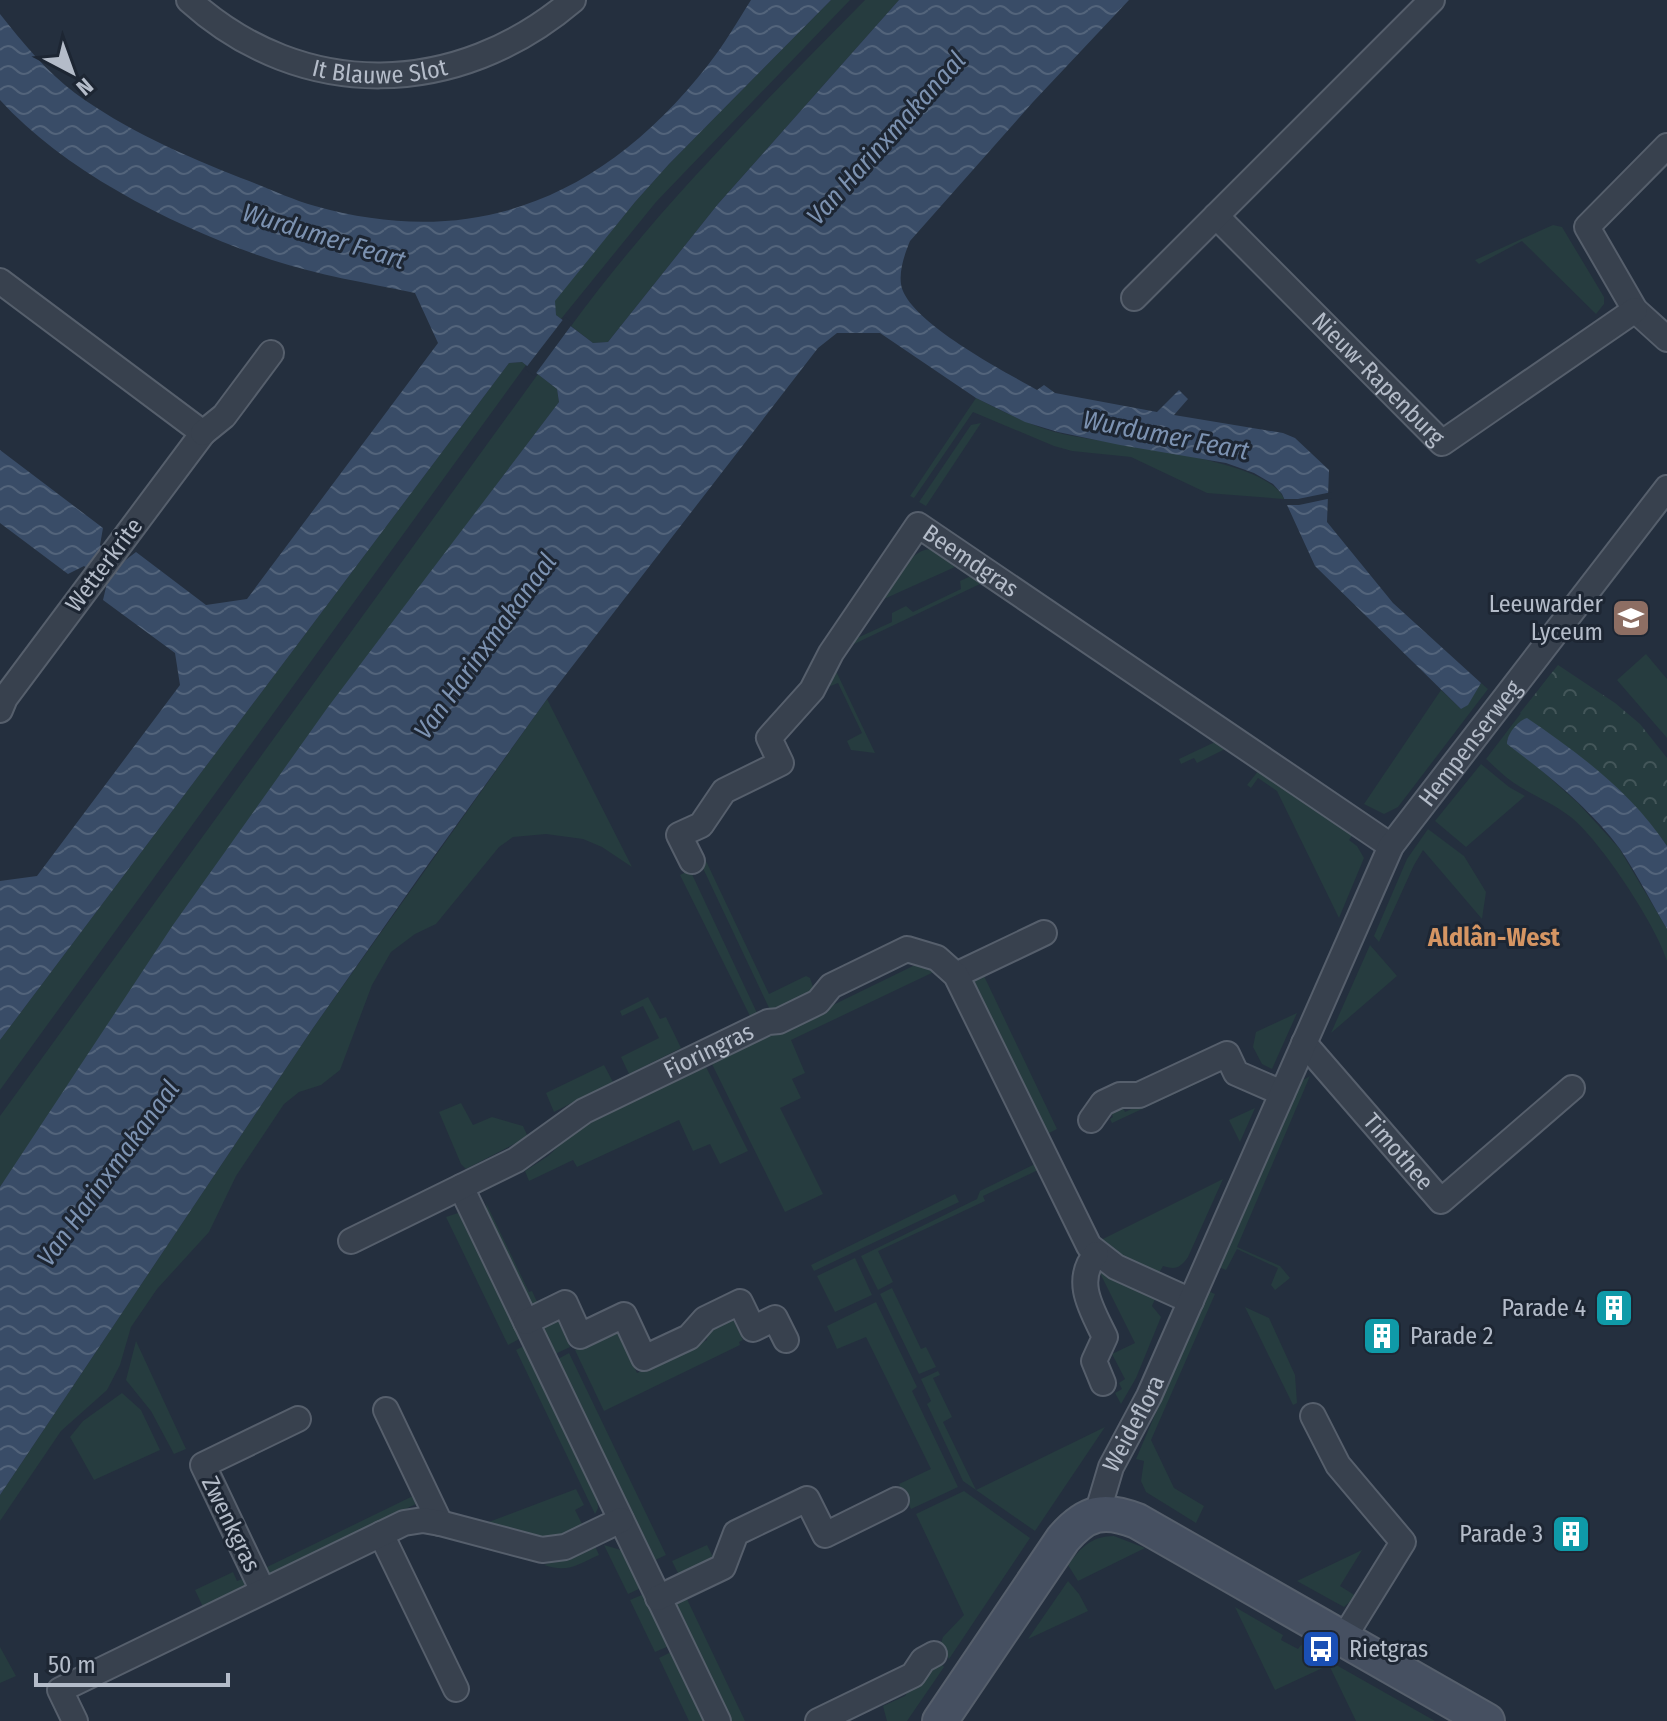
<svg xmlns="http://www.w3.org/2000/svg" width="1667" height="1721" viewBox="0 0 1667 1721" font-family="'Fira Sans Condensed',sans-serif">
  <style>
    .grass { fill: #263c3f }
    .forest { fill: url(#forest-crowns) }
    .water { fill: url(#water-waves) }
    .pier { fill: #242f3e }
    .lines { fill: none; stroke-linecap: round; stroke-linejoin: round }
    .street-casing { stroke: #565f6c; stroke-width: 28 }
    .secondary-casing { stroke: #565f6c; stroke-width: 38 }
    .street { stroke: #38414e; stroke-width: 24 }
    .secondary { stroke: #465061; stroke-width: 34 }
    .labels { text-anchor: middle; stroke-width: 6; stroke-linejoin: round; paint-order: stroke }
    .street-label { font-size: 24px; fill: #b4bcc9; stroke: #1d2633 }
    .poi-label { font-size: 24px; fill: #b4bcc9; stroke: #1d2633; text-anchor: end }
    .water-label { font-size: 26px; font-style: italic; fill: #7c92b1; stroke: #1d2633 }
    .neighbourhood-label { font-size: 26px; font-weight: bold; fill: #d59563; stroke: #1d2633 }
  </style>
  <defs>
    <pattern id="forest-crowns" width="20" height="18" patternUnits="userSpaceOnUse" patternTransform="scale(2)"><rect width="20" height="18" fill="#263c3f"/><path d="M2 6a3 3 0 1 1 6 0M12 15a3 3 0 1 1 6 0" fill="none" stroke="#435659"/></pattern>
    <pattern id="water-waves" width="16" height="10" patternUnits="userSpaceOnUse" patternTransform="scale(2)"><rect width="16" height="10" fill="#394c67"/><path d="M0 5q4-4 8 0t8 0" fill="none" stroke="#53647b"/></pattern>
  </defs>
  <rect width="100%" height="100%" fill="#242f3e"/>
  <path class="grass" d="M831,0H850L656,202L561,319L556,315L554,301L635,202L669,164Z
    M865,0H899L718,204L608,342L593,343L571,326C658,207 762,105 865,0Z
    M1553,225L1562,227L1604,297V304L1596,314L1522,241L1479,264L1475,260Z
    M522,362L526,365L0,1090V1040L509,363Z
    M538,374L557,389L559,402L486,499L0,1187V1116Z
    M976,398C1002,411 1027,424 1055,432C1102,445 1267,456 1284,499L1207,493L1131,457L1072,451L1054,446L973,412L914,498L910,496Z
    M981,423L926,506L919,502L971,425Z
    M929,549L935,551L955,567L884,599C889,583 910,551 929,549Z
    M971,576L982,583L850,646L855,639L892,622V613L906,606L913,612L961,589L960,581Z
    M1646,654L1667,679V738L1617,680Z
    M835,669L875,753L851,750L847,741L862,733L838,683L828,687L826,682Z
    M1553,671L1667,846L1661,837L1507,739V744L1530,760L1578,803L1619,848L1667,929V961C1656,925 1601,842 1572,818C1555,804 1532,795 1514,783C1504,776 1495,767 1486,759Z
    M1481,683L1488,689L1398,807L1384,814L1364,804L1441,690L1461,709L1468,704Z
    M547,699L632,867L602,847L583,839L546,834L513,837L499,847L436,924L415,934L391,952L372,985L340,1070L321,1085L299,1092L284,1104L236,1176L209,1232L157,1289L131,1327L120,1365L107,1390L61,1431L0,1521V1495L313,1028Z
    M1215,742L1225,749L1197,763L1194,758L1181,764L1179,759Z
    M1481,764L1509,787L1525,796L1466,847L1435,821Z
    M1259,770L1353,834L1349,840L1357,846L1364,858L1339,918L1277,791L1258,778L1251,788L1247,785Z
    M1428,829L1464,856L1486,892L1482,919L1423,850L1414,865L1379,942L1374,936L1407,859Z
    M706,861L769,994L806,976L810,978L814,990L778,1012L770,1010L701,864Z
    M690,870L757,1013L750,1016L680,875Z
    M1370,945L1397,976L1331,1033Z
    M1020,953L1029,954L984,976L1057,1129L1047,1134L971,977Z
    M924,964L938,970L791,1040L805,1073L792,1079L801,1098L780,1108L823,1194L785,1212L712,1064L913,966Z
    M648,997L660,1019L666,1017L681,1048L629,1074L621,1057L659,1038L643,1006L622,1016L620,1011Z
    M1297,1013L1272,1069L1262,1064L1253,1047L1256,1032Z
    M604,1065L613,1082L554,1112L546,1093Z
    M706,1067L748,1151L720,1164L710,1144L693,1151L679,1120L577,1167L573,1160L529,1181L525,1171L548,1156L577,1129Z
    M1310,1076L1237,1247L1280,1266L1290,1278L1275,1290L1271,1285L1278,1268L1237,1249L1226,1270L1219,1267L1300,1082Z
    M1199,1078L1200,1082L1112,1123L1110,1119L1113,1117L1109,1109L1121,1103L1125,1112Z
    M461,1103L473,1125L492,1117L523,1126L528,1137L466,1169L461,1164L439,1112Z
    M1255,1108L1240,1142L1229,1120Z
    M1035,1164L1038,1170L983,1196L985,1201L878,1251L893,1282L878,1290L861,1256L977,1199L980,1191Z
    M1223,1179L1188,1257C1180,1268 1176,1270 1163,1266L1159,1273L1120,1255L1101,1240Z
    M955,1194L959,1202L814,1271L811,1265Z
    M486,1203L529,1292L532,1291L538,1304L532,1306L488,1215Z
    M458,1213L462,1216L521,1338L508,1345L446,1217Z
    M855,1258L872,1295L835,1312L817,1276Z
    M1099,1271L1155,1299L1152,1306L1161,1317L1136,1378L1121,1404L1115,1393L1122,1389L1119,1383L1125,1379L1112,1354L1135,1343Z
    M892,1288L921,1349L926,1347L936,1367L919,1374L880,1294Z
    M1208,1291L1215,1294L1151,1440L1174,1488L1204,1506L1196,1523L1146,1492L1141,1481L1144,1461L1136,1459Z
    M876,1302L917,1387L912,1391L958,1487L911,1509L899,1484L931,1469L866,1337L837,1349L827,1326Z
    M1245,1307L1269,1318L1295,1375L1297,1403L1293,1405Z
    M733,1320L743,1340L739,1342L740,1345L604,1411L575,1350L616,1330L637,1373L707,1340L705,1333Z
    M558,1321L570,1347L555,1354L543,1328Z
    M136,1341L186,1449L174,1454L151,1411L126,1380Z
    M524,1346L597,1498L598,1508L595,1514L516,1350Z
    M569,1353L666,1555L653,1561L558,1359Z
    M938,1371L940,1375L933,1378L952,1417L943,1422L976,1490L1105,1427L1035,1531L963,1481L927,1404L931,1401L921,1379Z
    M122,1393L141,1410L160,1450L94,1480L70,1437L83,1421Z
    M576,1489L584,1505L575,1510L583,1526L555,1538L544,1539L486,1523Z
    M964,1491L1030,1538L949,1659L941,1643L943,1637L964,1615L916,1514Z
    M415,1495L418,1503L269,1575L265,1568Z
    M1114,1536L1145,1548L1078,1581L1068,1565C1081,1547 1092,1536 1114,1536Z
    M604,1545L621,1550L641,1588L628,1594Z
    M707,1545L715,1561L680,1577L672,1561Z
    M595,1546L599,1555C577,1565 568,1573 544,1565Z
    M1362,1550L1340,1586L1356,1596L1344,1607L1297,1581Z
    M233,1572L237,1581L245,1578L248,1585L203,1607L195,1590Z
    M1068,1581L1079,1594L1088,1611L1028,1639Z
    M644,1594L669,1646L655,1652L630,1600Z
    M685,1595L745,1721H731L673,1601Z
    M1235,1607L1283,1635L1281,1640L1298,1649L1301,1645L1435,1721H1356L1329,1665L1275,1690Z
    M0,1647L16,1676L0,1683Z
    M671,1652L705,1721H689L659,1658Z
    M942,1665L944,1667L907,1721H887L883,1706L905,1696L916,1679Z"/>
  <path class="forest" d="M1558,665L1615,703L1640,724L1667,758V846C1630,790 1576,751 1520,713Z"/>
  <path class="water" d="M751,0H831L669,164L635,202L555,301L556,315L593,343L608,342L718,204L899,0H1129L1033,102L910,241C905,253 899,270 901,284C906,321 1006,372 1037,390L1044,385L1055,393L1157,412L1179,390L1188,399L1174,415L1283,433L1295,438L1329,470L1327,522L1393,603L1481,683L1468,705L1461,709L1315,566L1282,494L1273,484L1254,473L1226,463L1120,445L1058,432L1025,422L976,398L880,333H837L818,348L547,699L422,873L313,1028L0,1495V1187L173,925L328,707L559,402L557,389L522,362L509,363L0,1040V881L37,876L180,685L175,653L103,600L107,583L84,566L68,574L0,523V450L103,528L100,545L123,562L136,552L206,605L247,599L438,343L415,293C367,283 318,275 272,260C179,229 66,173 0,100V14C22,42 47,72 75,93C124,129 185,156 241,178C266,187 290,199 315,206C478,252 606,195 708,65C724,45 737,22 751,0Z
    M1527,718C1580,754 1631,792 1667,846V929C1651,902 1637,874 1620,849C1590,808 1547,774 1507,744C1507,734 1518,721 1527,718Z"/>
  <path class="pier" d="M565,317L573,323L534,376L525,369Z
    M1332,492V498L1299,505H1282L1280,499H1298Z"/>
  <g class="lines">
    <g class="street-casing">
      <g id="street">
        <path id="s1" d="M189,0C303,103 458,98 573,0"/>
        <path d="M1667,146L1587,227L1635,310L1667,339"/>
        <path id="s2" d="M1216,216L1442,443L1635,310"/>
        <path d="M0,281L203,433L5,698L0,710"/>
        <path d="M1134,298L1432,0"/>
        <path d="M203,433L224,416L271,353"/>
        <path id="s3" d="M692,861L679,835L701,825L724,791L781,763L769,738L812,690L831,653L918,525L1391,846"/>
        <path d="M956,975L1044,933"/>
        <path id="s4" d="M1304,1043L1441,1201L1572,1088"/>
        <path d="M1091,1120L1103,1103L1120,1095H1139L1227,1054L1236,1073L1282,1093"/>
        <path d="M461,1187L718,1721"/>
        <path id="s5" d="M351,1241L516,1160L584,1111L768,1022L779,1021L818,1002L831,986L907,949L937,958L956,975L1089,1246L1116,1267L1191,1301"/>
        <path d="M1096,1254C1073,1281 1092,1310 1105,1337L1094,1361L1103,1383"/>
        <path d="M526,1322L565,1303L580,1336L624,1315L644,1358L689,1337L705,1319L740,1302L753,1329L775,1318L786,1340"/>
        <path d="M386,1410L440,1523"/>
        <path d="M1313,1416L1338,1465L1403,1542L1343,1639"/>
        <path id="s6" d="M1097,1514L1111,1467L1149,1396L1391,846L1667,488"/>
        <path d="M381,1534L456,1689"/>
        <path d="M263,1591L203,1465L298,1419"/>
        <path d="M658,1598L723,1567L736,1533L807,1499L825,1535L896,1500"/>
        <path d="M75,1721L60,1690L404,1523L423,1520L440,1523L542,1550L565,1547L621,1520"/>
        <path d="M818,1721L913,1675L923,1660L934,1654"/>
      </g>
    </g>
    <g class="secondary-casing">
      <path id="secondary" d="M940,1721L1063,1539C1086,1512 1104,1508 1137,1521L1487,1721"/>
    </g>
    <use href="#street" class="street"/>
    <use href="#secondary" class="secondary"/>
  </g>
  <defs>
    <g id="school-square" transform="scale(2)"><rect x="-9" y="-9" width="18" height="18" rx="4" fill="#8d6e63" stroke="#1d2633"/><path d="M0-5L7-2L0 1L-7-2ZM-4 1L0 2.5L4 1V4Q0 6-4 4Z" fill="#fff"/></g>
    <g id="building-square" transform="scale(2)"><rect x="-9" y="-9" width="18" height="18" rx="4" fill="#0f9aa8" stroke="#1d2633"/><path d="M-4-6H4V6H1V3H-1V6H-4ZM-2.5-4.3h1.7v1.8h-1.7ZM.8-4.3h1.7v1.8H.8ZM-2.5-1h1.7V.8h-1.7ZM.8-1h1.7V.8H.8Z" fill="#fff"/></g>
    <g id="bus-square" transform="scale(2)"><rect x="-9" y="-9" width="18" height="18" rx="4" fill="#1a4fb4" stroke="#1d2633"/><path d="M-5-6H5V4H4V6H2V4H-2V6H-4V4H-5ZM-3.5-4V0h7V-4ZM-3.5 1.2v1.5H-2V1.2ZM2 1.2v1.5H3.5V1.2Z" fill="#fff"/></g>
  </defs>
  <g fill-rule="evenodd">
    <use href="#school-square" x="1631" y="618"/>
    <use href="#building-square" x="1614" y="1308"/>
    <use href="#building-square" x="1382" y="1336"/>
    <use href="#building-square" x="1571" y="1534"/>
    <use href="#bus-square" x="1321" y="1649"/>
  </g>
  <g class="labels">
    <g class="street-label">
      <text dy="8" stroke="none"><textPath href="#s1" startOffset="210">It Blauwe Slot</textPath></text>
      <text dy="8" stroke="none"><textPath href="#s2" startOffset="230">Nieuw-Rapenburg</textPath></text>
      <text dy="8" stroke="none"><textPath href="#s3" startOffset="510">Beemdgras</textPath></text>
      <text transform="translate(104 565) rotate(-53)" y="8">Wetterkrite</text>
      <text dy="8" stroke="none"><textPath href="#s6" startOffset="860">Hempenserweg</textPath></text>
      <text dy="8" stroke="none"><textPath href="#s5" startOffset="406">Fioringras</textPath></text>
      <text dy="8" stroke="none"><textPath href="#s4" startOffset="144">Timothee</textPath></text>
      <text dy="8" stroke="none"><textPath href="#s6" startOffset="98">Weideflora</textPath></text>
      <text transform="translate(231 1524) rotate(64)" y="8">Zwenkgras</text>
    </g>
    <g class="poi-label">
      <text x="1603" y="612">Leeuwarder<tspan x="1603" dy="28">Lyceum</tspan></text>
      <text x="1586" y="1316">Parade 4</text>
      <text x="1410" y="1344" text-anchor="start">Parade 2</text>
      <text x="1543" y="1542">Parade 3</text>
      <text x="1349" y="1657" text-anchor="start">Rietgras</text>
    </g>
    <g class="water-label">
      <text transform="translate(886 138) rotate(-48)" y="9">Van Harinxmakanaal</text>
      <text transform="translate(324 236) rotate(17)" y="9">Wurdumer Feart</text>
      <text transform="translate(1166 435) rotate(11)" y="9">Wurdumer Feart</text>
      <text transform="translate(485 646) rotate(-54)" y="9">Van Harinxmakanaal</text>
      <text transform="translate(108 1173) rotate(-54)" y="9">Van Harinxmakanaal</text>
    </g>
    <g class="neighbourhood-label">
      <text x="1494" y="946">Aldlân-West</text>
    </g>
  </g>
  <g transform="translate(72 72) rotate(139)" stroke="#1d2633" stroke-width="6" paint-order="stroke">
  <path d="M0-6L14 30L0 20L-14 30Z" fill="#b4bcc9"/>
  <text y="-12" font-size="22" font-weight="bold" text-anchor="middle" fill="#b4bcc9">N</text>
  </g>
  <path d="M36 1673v12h192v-12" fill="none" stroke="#b4bcc9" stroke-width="4"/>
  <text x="48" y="1673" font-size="24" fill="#b4bcc9" stroke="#1d2633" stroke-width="6" paint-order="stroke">50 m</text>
</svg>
